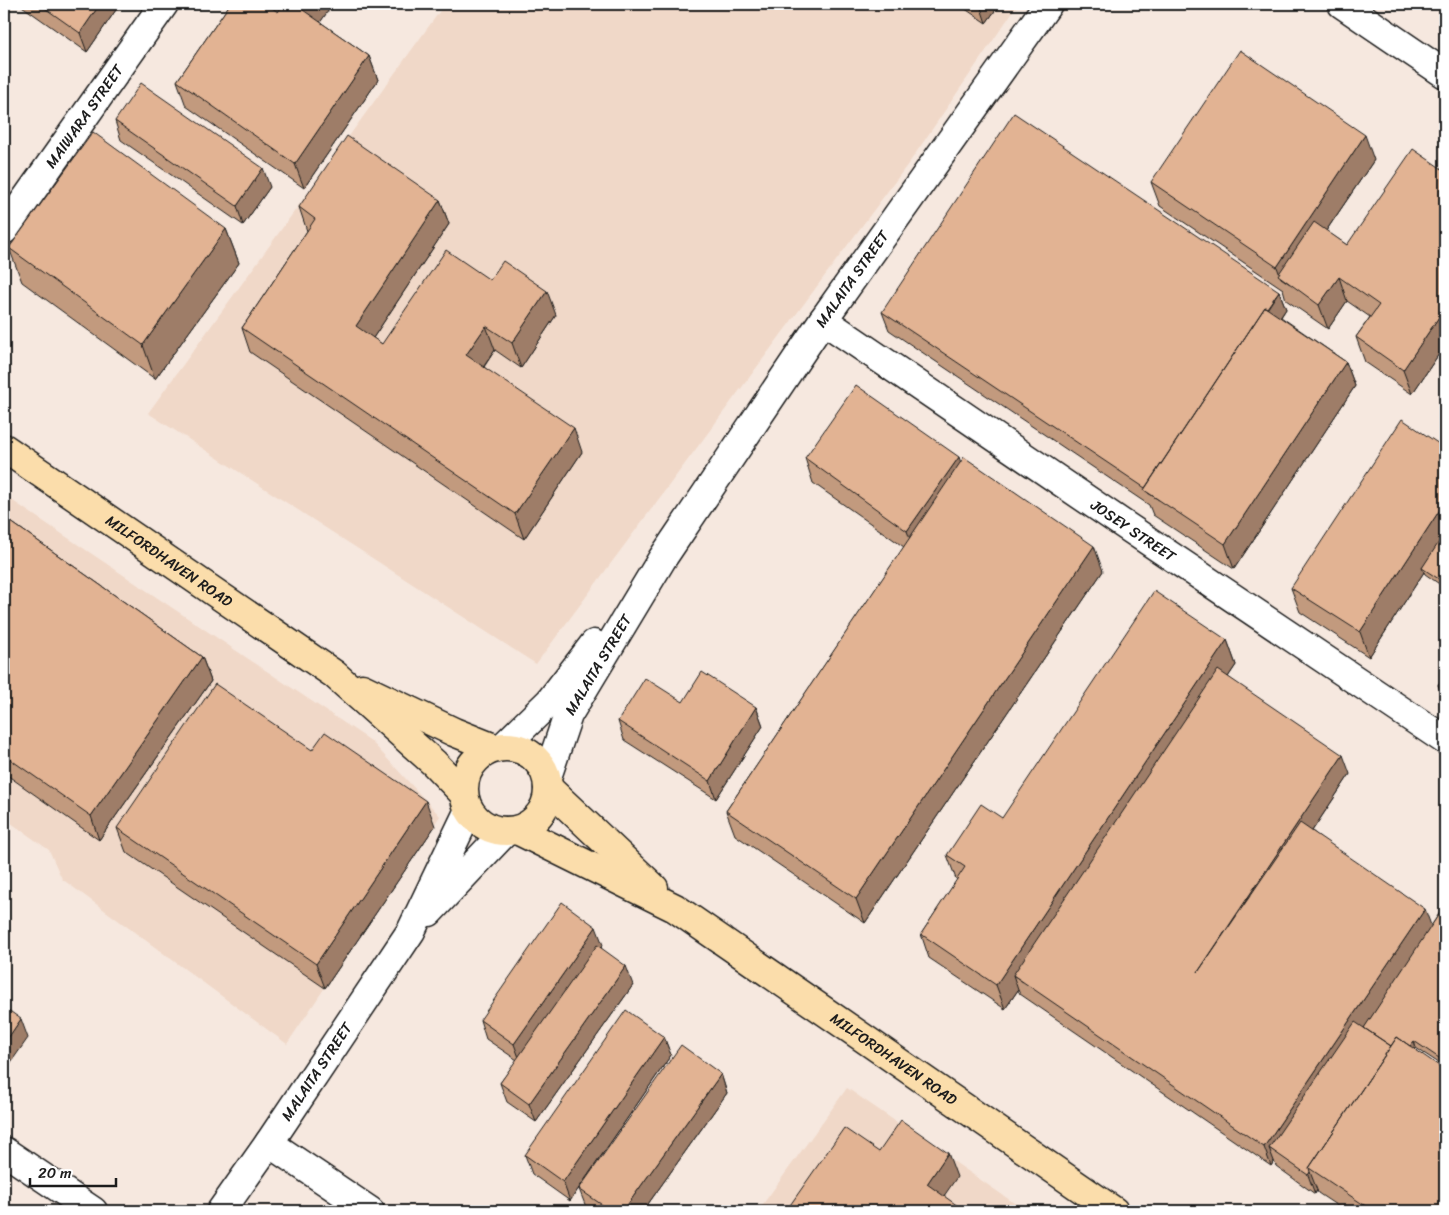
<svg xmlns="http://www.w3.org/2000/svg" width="1449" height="1215" viewBox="0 0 1449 1215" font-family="Sriracha,sans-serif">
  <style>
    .built { fill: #f0d8c8 }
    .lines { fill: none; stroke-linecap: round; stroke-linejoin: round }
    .minor-casing { stroke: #1c1c1c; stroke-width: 31 }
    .major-casing { stroke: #1c1c1c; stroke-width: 31 }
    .minor { stroke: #fff; stroke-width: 28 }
    .major { stroke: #fbddab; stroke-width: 28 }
    .wall { fill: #c29a7e; stroke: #1c1c1c }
    .shaded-wall { fill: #9e7d67; stroke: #1c1c1c }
    .building { fill: #e2b393; stroke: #1c1c1c }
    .labels { text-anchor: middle; stroke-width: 4; stroke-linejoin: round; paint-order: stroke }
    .street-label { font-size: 15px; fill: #1c1c1c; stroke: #fff }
  </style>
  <rect width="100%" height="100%" fill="#f6e8df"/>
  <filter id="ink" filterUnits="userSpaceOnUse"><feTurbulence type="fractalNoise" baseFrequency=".02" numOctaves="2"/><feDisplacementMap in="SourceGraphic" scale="10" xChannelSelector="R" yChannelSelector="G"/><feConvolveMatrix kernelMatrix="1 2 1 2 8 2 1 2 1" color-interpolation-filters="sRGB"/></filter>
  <g filter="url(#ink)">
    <path class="built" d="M445,4H1018L911,160L536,664L148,413Z
      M4,495L371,741L440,816L287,1044L62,879L49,850L4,818Z
      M847,1088L1026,1211H758Z"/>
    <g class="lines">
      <g class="minor-casing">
        <g id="minor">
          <path d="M1342,4L1445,74"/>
          <path id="s1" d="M4,230L164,4"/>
          <path id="s2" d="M823,320L1126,526L1445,740"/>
          <path d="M504,746L550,701L594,644"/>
          <path id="s3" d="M547,777L568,715L662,559L823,320L1048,4"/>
          <path d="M429,912L506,831"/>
          <path d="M269,1143L370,1211"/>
          <path d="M4,1151L93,1211"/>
          <path id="s4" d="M221,1211L269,1143L411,931L469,810"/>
        </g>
      </g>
      <g class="major-casing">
        <g id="major">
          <path id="s5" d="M4,448L334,674L434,763L463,793"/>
          <path d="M362,688L454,732L494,748"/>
          <circle cx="506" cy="789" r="42"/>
          <path d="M548,788L654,888"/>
          <path id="s6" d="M517,830L675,908L1114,1211"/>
        </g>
      </g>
      <use href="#minor" class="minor"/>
      <use href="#major" class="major"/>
    </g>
    <path class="wall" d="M19,4H120L87,52Z
      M230,4H333L320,22L369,56L378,80L304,188L186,106L177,81Z
      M958,4H1000L986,23Z
      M115,121L270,187L243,225L121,140Z
      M1374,160L1326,231L1347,245L1445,171V345L1412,394L1365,362L1356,337L1370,317L1347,301L1328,329L1286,300L1283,289L1160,206L1151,182Z
      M440,200L449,224L373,338L382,344L490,280L556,315L521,368L495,350L484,367L582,452L524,539L250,352L242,328L307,231L299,207Z
      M226,229L239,263L155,379L22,282L9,248Z
      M1279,291L1286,309L1281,317L1346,362L1355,386L1234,569L1153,515L1149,505L889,330L882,312Z
      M1445,448V588L1425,574L1424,572L1369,657L1300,612L1291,588Z
      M805,458L961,462L1103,571L865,923L735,835L726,811L904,547L813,483Z
      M4,517L202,657L211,681L99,840L4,773Z
      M1227,640L1236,665L1228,677L1350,774L1312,831L1431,926L1445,905V1067L1416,1048L1415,1050L1445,1211H1345L1318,1193L1317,1190L1315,1194L1276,1166L1274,1161L1271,1166L1020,994L1018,990L1005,1009L929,958L921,934L957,880L956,879L947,855L1002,818Z
      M1445,674V704L1438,685Z
      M683,702L756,707L763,726L716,799L624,740L618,721Z
      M312,750L435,826L325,988L126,852L117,828Z
      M603,945L601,948L633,985L536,1122L507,1102L500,1083L517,1060L486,1039L480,1020Z
      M664,1037L671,1055L570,1201L532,1174L525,1155Z
      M721,1074L727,1093L643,1211H591L586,1207L579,1189Z"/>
    <path class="shaded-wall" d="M100,4H120L87,52L80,33Z
      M307,4H333L312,34L303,10Z
      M980,4H1000L986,23L980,5Z
      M369,56L378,80L304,188L295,164Z
      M1365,135L1374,160L1290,284L1281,278L1277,267Z
      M263,168L270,187L243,225L237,206Z
      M440,200L449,224L365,350L356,326Z
      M226,229L239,263L155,379L143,345Z
      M1339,277L1347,301L1328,329L1319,305Z
      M547,291L556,315L521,368L512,343Z
      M1279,291L1286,309L1159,500L1148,493Z
      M1445,308V345L1412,394L1403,370Z
      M486,326L495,350L475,379L466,355Z
      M1346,362L1355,386L1234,569L1225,544Z
      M574,428L582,452L524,539L515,514Z
      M959,457L967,481L916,555L907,531Z
      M1445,502V540L1422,568L1424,572L1369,657L1360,632Z
      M1094,546L1103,571L865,923L856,899Z
      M1227,640L1236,665L1023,982L1013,975L1018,990L1005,1009L996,985Z
      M202,657L211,681L99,840L91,816Z
      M756,707L763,726L716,799L710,781Z
      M1343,755L1350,774L1205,991L1198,972Z
      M426,801L435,826L325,988L316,964Z
      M1425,909L1432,928L1279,1154L1269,1148L1274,1161L1271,1166L1264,1147Z
      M596,927L603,945L521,1063L514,1044Z
      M626,966L633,985L536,1122L529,1104Z
      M21,1019L28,1038L4,1072V1044Z
      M664,1037L671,1055L570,1201L563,1182Z
      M1414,1041L1416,1048L1404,1064L1402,1057Z
      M721,1074L727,1093L643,1211H623Z
      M948,1153L957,1177L935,1209L927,1184Z
      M1310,1172L1317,1190L1315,1194L1308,1175Z"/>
    <path class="building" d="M39,4H100L80,33Z
      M230,4H266L278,12L284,4H307L303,10L369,56L295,164L177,81Z
      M1240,50L1365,135L1277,267L1151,182Z
      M141,83L263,168L237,206L115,121Z
      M1014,113L1279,291L1267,308L1265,307L1145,488L882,312Z
      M93,132L226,229L143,345L9,248Z
      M347,136L440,200L356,326L382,344L446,250L490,280L503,261L547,291L512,343L486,326L466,355L574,428L515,514L242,328L315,219L299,207Z
      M1413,149L1445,171V308L1403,370L1356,337L1379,305L1339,277L1319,305L1278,275L1314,222L1347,245Z
      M1265,307L1346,362L1225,544L1144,490Z
      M856,385L959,457L907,531L805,458Z
      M1402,419L1445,448V502L1360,632L1291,588Z
      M964,457L1094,546L856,899L726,811Z
      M4,517L202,657L91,816L4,755Z
      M1445,533V583L1422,568Z
      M1154,591L1227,640L996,985L921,934L965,867L947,855L981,804L1002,818Z
      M1218,670L1343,755L1198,972L1300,823L1425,909L1264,1147L1013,975Z
      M702,672L756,707L710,781L618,721L645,678L683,702Z
      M1445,674V689L1438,685Z
      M215,684L312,750L325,732L426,801L316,964L117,828Z
      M562,902L596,927L514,1044L480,1020Z
      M1445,905V1062L1414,1041L1410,1046L1397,1037L1391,1046L1364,1028Z
      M597,945L626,966L529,1104L500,1083Z
      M4,1007L21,1019L4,1044Z
      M626,1010L664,1037L563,1182L525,1155Z
      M1355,1022L1391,1046L1309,1168L1310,1172L1308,1175L1269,1148Z
      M1397,1037L1445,1070V1211H1373L1309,1168Z
      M681,1045L721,1074L623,1211H611L579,1189Z
      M901,1120L948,1153L927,1184L965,1211H786L844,1128L879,1152Z"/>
  </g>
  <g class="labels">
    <g class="street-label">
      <text dy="5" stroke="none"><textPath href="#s1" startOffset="139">MAIWARA STREET</textPath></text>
      <text dy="5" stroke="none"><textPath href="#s3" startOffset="586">MALAITA STREET</textPath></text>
      <text dy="5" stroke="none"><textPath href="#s2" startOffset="375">JOSEY STREET</textPath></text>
      <text dy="5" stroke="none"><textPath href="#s5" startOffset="200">MILFORDHAVEN ROAD</textPath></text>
      <text dy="5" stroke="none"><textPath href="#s3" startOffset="124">MALAITA STREET</textPath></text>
      <text dy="5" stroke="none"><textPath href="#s6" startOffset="442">MILFORDHAVEN ROAD</textPath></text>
      <text dy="5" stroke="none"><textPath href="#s4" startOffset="169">MALAITA STREET</textPath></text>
    </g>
  </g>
  <rect width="1449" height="1215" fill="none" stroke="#fff" stroke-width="20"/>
  <rect x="10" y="10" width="1429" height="1195" fill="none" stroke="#1c1c1c" stroke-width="2" filter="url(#ink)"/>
  <path d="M30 1178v8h86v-8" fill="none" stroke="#1c1c1c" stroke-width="2.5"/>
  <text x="38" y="1178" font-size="15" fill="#1c1c1c" stroke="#ffffff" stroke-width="4" paint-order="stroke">20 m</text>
</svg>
